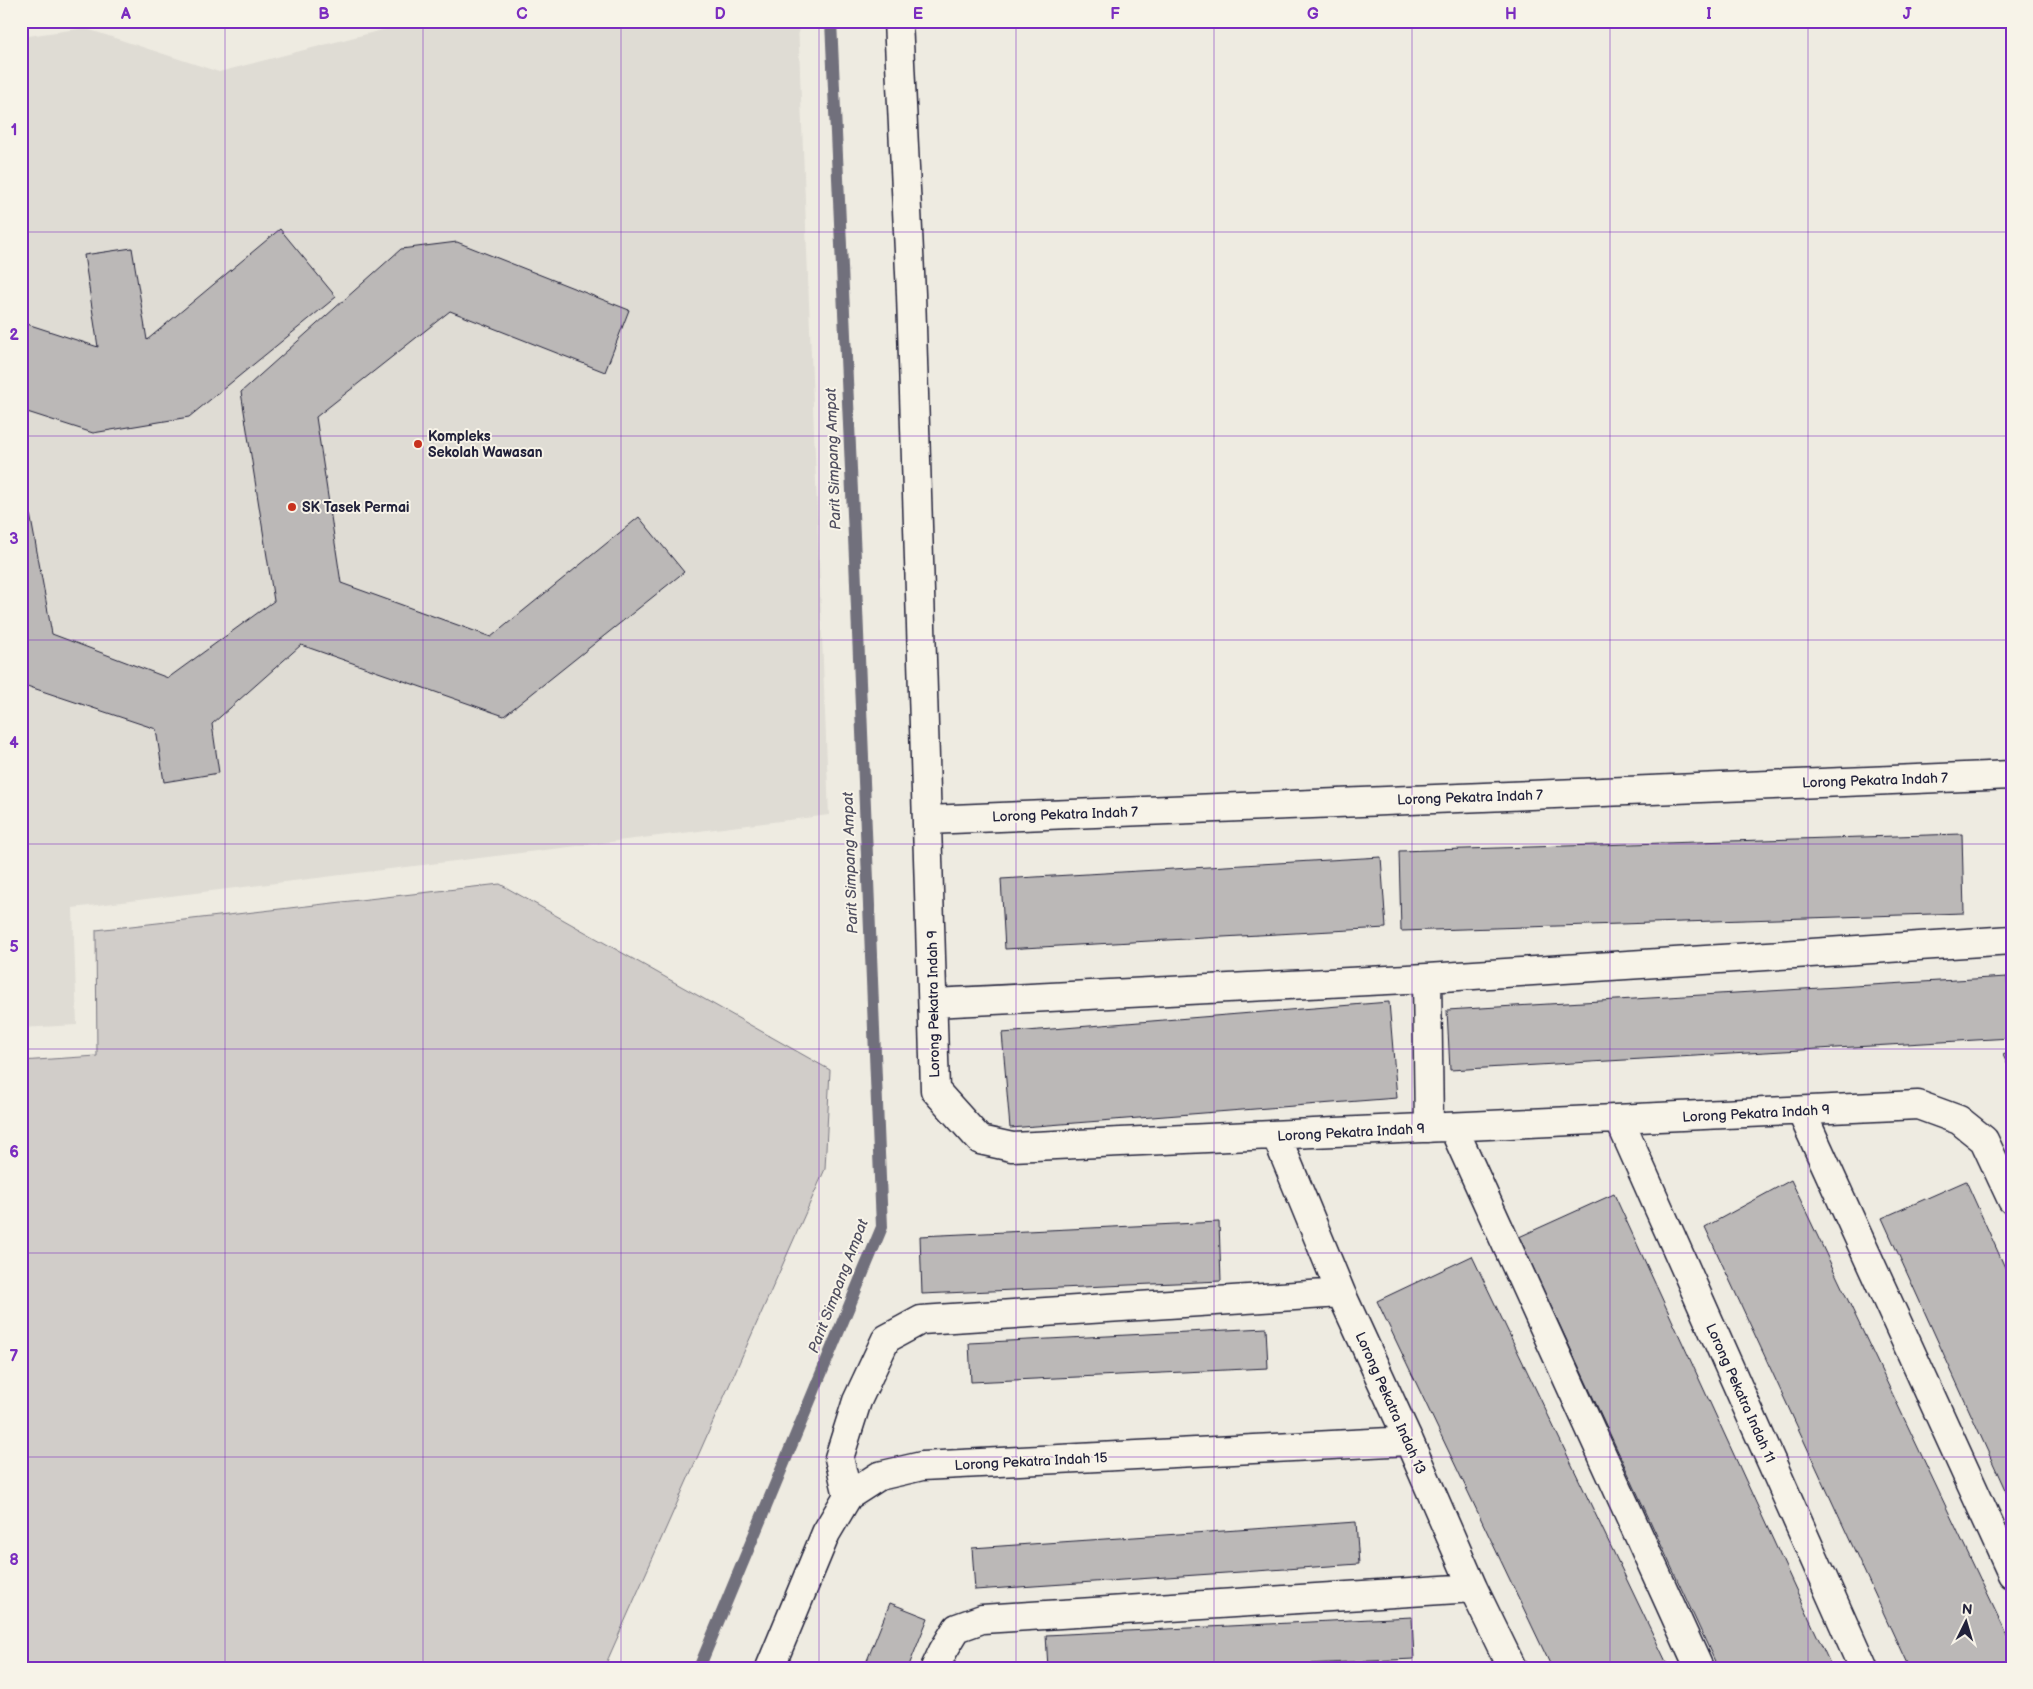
<svg xmlns="http://www.w3.org/2000/svg" width="2033" height="1689" viewBox="0 0 2033 1689" font-family="'Balsamiq Sans',sans-serif">
  <style>
    .built { fill: #dfdcd4 }
    .green { fill: #d1cdc9; stroke: #7a7882 }
    .lines { fill: none; stroke-linecap: round; stroke-linejoin: round }
    .stream { stroke: #716f7b; stroke-width: 12 }
    .building { fill: #bbb8b7; stroke: #22223b }
    .minor-casing { stroke: #22223b; stroke-width: 31 }
    .minor { stroke: #f7f3e8; stroke-width: 28 }
    .grid { fill: none; stroke: #7b2cbf; stroke-width: 1; stroke-opacity: 0.55 }
    .poi-dot { fill: #c8321e; stroke: #f7f3e8; stroke-width: 2 }
    .labels { text-anchor: middle; stroke-width: 4; stroke-linejoin: round; paint-order: stroke }
    .poi-label { font-size: 14px; font-weight: bold; fill: #22223b; stroke: #f7f3e8; text-anchor: start }
    .street-label { font-size: 14px; fill: #22223b; stroke: #f7f3e8 }
    .water-label { font-size: 15px; font-style: italic; fill: #504f60; stroke: #f7f3e8 }
    .neatline { fill: none; stroke: #7b2cbf; stroke-width: 2 }
    .grid-label { font-size: 16px; text-anchor: middle; font-weight: bold; fill: #7b2cbf }
  </style>
  <rect width="100%" height="100%" fill="#eeebe1"/>
  <filter id="ink" filterUnits="userSpaceOnUse"><feTurbulence type="fractalNoise" baseFrequency=".02" numOctaves="2"/><feDisplacementMap in="SourceGraphic" scale="10" xChannelSelector="R" yChannelSelector="G"/><feConvolveMatrix kernelMatrix="1 2 1 2 8 2 1 2 1" color-interpolation-filters="sRGB"/></filter>
  <g filter="url(#ink)">
    <path class="built" d="M417,21H798L829,815L73,908L77,1025L21,1028V37L84,28L219,72Z"/>
    <path class="green" d="M500,884L830,1070L825,1169L604,1668H21V1061L97,1056L96,930Z"/>
    <g class="lines">
      <path class="stream" d="M699,1668L882,1227L855,559L831,21"/>
    </g>
    <path class="building" d="M280,229L336,297L189,417L93,433L21,410V322L98,347L84,255L132,248L147,340Z
      M457,242L629,310L605,372L450,311L316,417L341,583L491,637L639,517L684,572L504,716L301,645L212,724L219,773L164,782L156,729L24,685L21,687V464L52,634L168,678L274,601L241,392L401,249Z
      M1962,834L1964,913L1401,931L1399,851Z
      M1381,857L1386,928L1005,949L1001,879Z
      M2007,977L2011,1038L1450,1070L1447,1010Z
      M1389,1002L1397,1098L1010,1128L1002,1033Z
      M2012,1051V1074L2003,1055Z
      M1791,1180L2012,1646V1668H1909L1705,1227Z
      M1966,1181L2012,1283V1505L1882,1218Z
      M1614,1194L1832,1668H1718L1519,1237Z
      M1219,1222L1221,1281L922,1294L920,1236Z
      M1472,1256L1669,1668H1552L1377,1301Z
      M1266,1328L1268,1368L971,1382L969,1343Z
      M1356,1522L1359,1564L975,1590L972,1548Z
      M890,1603L928,1618L908,1668H864Z
      M1412,1617L1414,1659L1219,1668H1048L1046,1635Z"/>
    <g class="lines">
      <g class="minor-casing">
        <path id="minor" d="M898,21L911,294L935,1090L980,1140L1012,1147L1918,1105L1959,1120L1984,1140L2012,1200
          M928,820L2012,775
          M1427,978L1429,1128
          M933,1003L1427,978L2012,940
          M1801,1111L2012,1574
          M1619,1119L1863,1668
          M1453,1127L1699,1668
          M1276,1135L1341,1293L1409,1441L1473,1588L1512,1668
          M848,1496L839,1458L857,1401L886,1339L921,1320L1341,1293
          M770,1668L826,1533L848,1496L879,1476L922,1466L1409,1441
          M935,1668L943,1651L957,1628L982,1619L1473,1588"/>
      </g>
      <use href="#minor" class="minor"/>
    </g>
  </g>
  <path class="grid" d="M225,21V1668M423,21V1668M621,21V1668M819,21V1668M1016,21V1668M1214,21V1668M1412,21V1668M1610,21V1668M1808,21V1668M21,232H2012M21,436H2012M21,640H2012M21,844H2012M21,1049H2012M21,1253H2012M21,1457H2012"/>
  <g class="poi-dot">
    <circle cx="418" cy="444" r="5"/>
    <circle cx="292" cy="507" r="5"/>
  </g>
  <g class="labels">
    <g class="poi-label">
      <text x="428" y="441">Kompleks<tspan x="428" dy="16">Sekolah Wawasan</tspan></text>
      <text x="302" y="512">SK Tasek Permai</text>
    </g>
    <g class="street-label">
      <text transform="translate(1875 780) rotate(-2)" y="5">Lorong Pekatra Indah 7</text>
      <text transform="translate(1470 797) rotate(-2)" y="5">Lorong Pekatra Indah 7</text>
      <text transform="translate(1065 814) rotate(-2)" y="5">Lorong Pekatra Indah 7</text>
      <text transform="translate(933 1004) rotate(-91)" y="5">Lorong Pekatra Indah 9</text>
      <text transform="translate(1756 1113) rotate(-3)" y="5">Lorong Pekatra Indah 9</text>
      <text transform="translate(1351 1132) rotate(-3)" y="5">Lorong Pekatra Indah 9</text>
      <text transform="translate(1741 1393) rotate(66)" y="5">Lorong Pekatra Indah 11</text>
      <text transform="translate(1391 1403) rotate(66)" y="5">Lorong Pekatra Indah 13</text>
      <text transform="translate(1031 1461) rotate(-3)" y="5">Lorong Pekatra Indah 15</text>
    </g>
    <g class="water-label">
      <text transform="translate(833 459) rotate(-92)" y="5">Parit Simpang Ampat</text>
      <text transform="translate(850 863) rotate(-92)" y="5">Parit Simpang Ampat</text>
      <text transform="translate(838 1286) rotate(-69)" y="5">Parit Simpang Ampat</text>
    </g>
  </g>
  <rect width="2033" height="1689" fill="none" stroke="#f7f3e8" stroke-width="55"/>
  <g transform="translate(1966 1622) rotate(5)" stroke="#f7f3e8" stroke-width="4" paint-order="stroke">
  <path d="M0-4L9 19L0 12L-9 19Z" fill="#22223b"/>
  <text y="-8" font-size="14" font-weight="bold" text-anchor="middle" fill="#22223b">N</text>
  </g>
  <rect x="28" y="28" width="1978" height="1634" class="neatline"/>
  <g class="grid-label">
    <text x="126" y="19">A</text>
    <text x="324" y="19">B</text>
    <text x="522" y="19">C</text>
    <text x="720" y="19">D</text>
    <text x="918" y="19">E</text>
    <text x="1115" y="19">F</text>
    <text x="1313" y="19">G</text>
    <text x="1511" y="19">H</text>
    <text x="1709" y="19">I</text>
    <text x="1907" y="19">J</text>
    <text x="14" y="135">1</text>
    <text x="14" y="340">2</text>
    <text x="14" y="544">3</text>
    <text x="14" y="748">4</text>
    <text x="14" y="952">5</text>
    <text x="14" y="1157">6</text>
    <text x="14" y="1361">7</text>
    <text x="14" y="1565">8</text>
  </g>
</svg>
